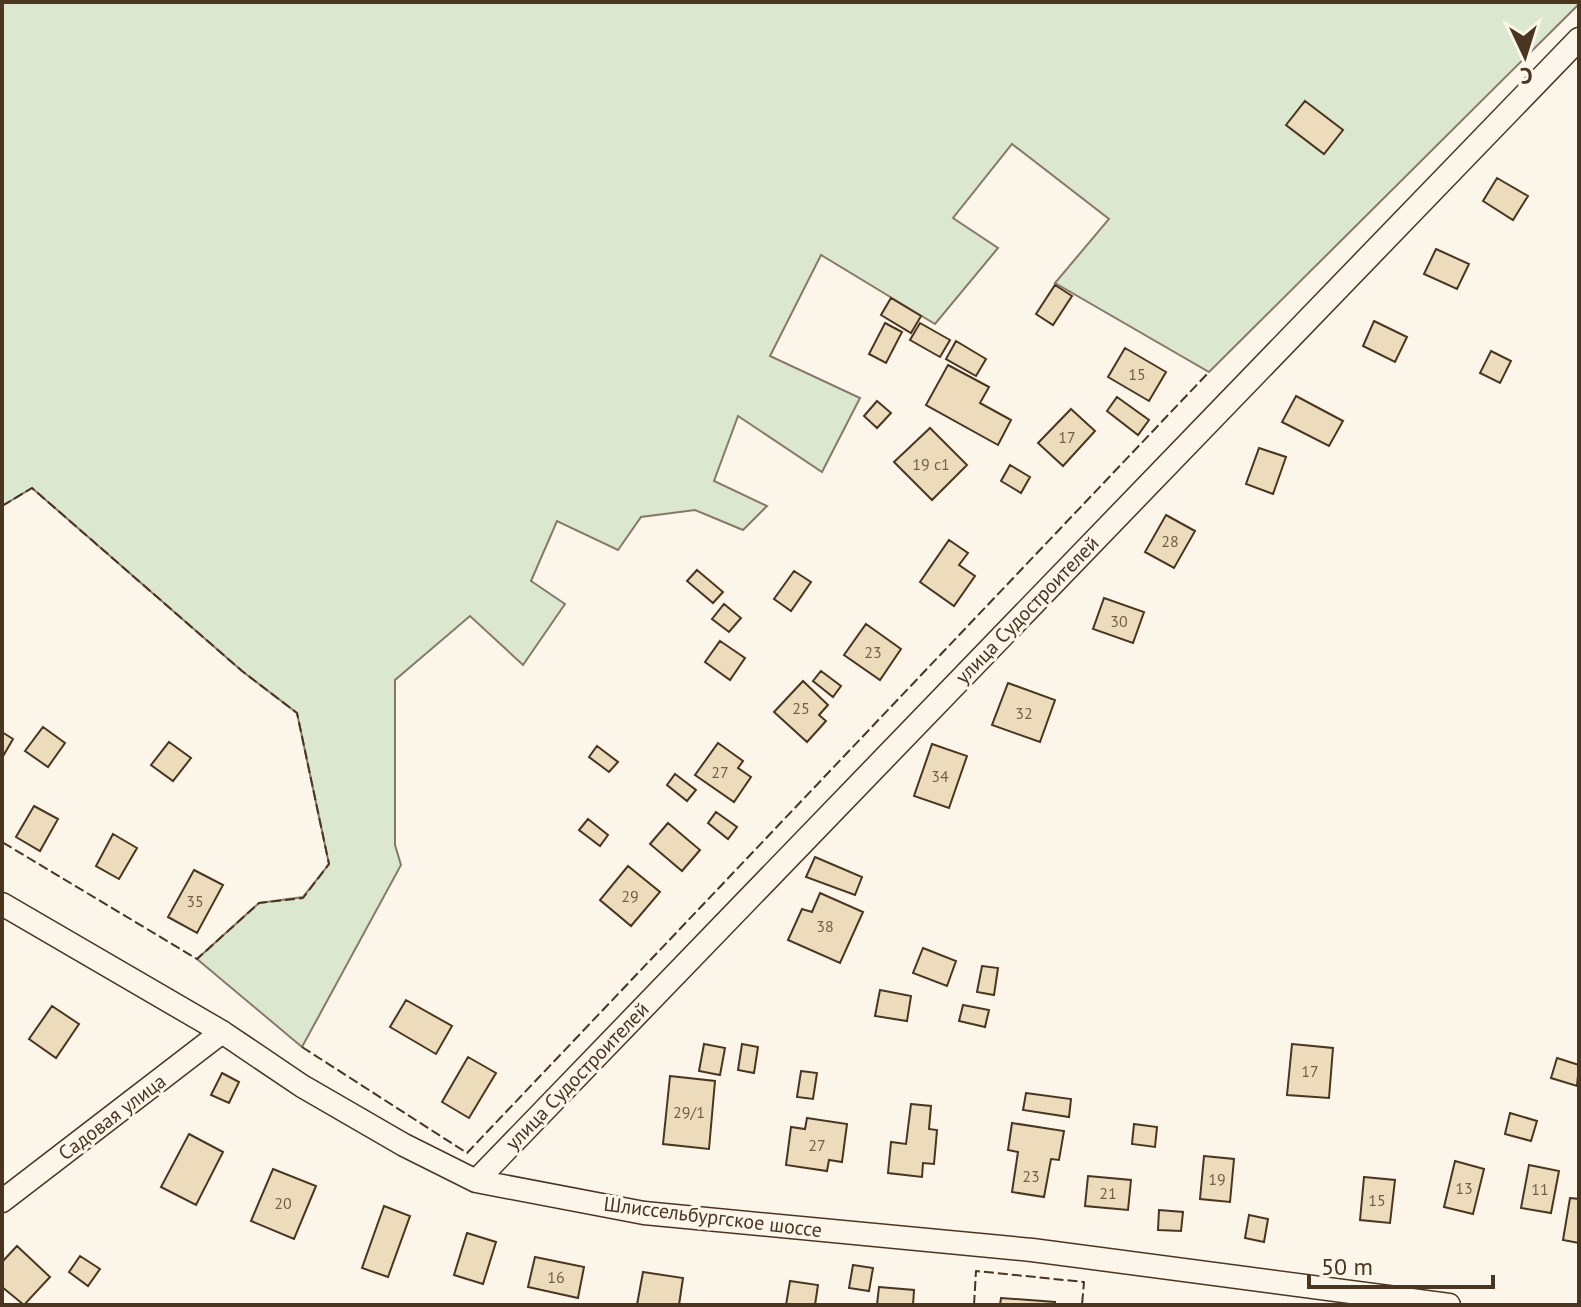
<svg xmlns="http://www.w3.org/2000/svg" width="1581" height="1307" viewBox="0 0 1581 1307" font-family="'PT Sans',sans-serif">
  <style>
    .green { fill: #dce7d0; stroke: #887966; stroke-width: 2 }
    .building { fill: #ecdcbc; stroke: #4a3520; stroke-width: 2 }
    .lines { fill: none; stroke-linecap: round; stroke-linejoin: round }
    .street-casing { stroke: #4a3520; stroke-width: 25 }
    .street { stroke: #fbf6e9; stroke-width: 22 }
    .fence { stroke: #4a3520; stroke-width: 2; stroke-dasharray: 10 4; stroke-linecap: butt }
    .labels { text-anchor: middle; stroke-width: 6; stroke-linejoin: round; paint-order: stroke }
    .number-label { font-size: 16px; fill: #725f47 }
    .street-label { font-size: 20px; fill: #4a3520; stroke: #fbf6e9 }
  </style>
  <rect width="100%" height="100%" fill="#fbf6e9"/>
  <path class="green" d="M2,2H1579V4L1209,372L1055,283L1109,219L1012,144L953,218L998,248L935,324L821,255L770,356L860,398L822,472L738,416L714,481L767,506L743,530L695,510L641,517L618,550L557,521L531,581L565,604L523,665L470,616L395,680V845L401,865L302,1047L197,959L259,903L303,897L329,864L297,713L242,671L32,488L2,506Z"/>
  <path class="building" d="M1305,101L1343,130L1324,154L1286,125Z
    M1497,178L1528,196L1513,220L1483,201Z
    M1436,249L1469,264L1457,289L1424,274Z
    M1055,285L1072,296L1053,325L1036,314Z
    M891,298L921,316L911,333L881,315Z
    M1374,321L1407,337L1395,362L1363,346Z
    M885,323L902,332L886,363L869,354Z
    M920,323L950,340L940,357L910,340Z
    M956,341L986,359L976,376L946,359Z
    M1125,348L1166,372L1149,401L1108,377Z
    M1491,351L1511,361L1500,383L1480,373Z
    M948,365L989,387L980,403L1011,420L998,445L926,405Z
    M1296,396L1343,421L1329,446L1282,422Z
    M1117,397L1149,420L1138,435L1107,411Z
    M877,401L891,413L877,428L864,416Z
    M1071,409L1095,431L1063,466L1038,443Z
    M930,428L967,465L932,500L894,462Z
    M1259,448L1286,457L1273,494L1246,484Z
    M1010,465L1030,477L1021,493L1001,481Z
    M1166,515L1195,531L1174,568L1145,552Z
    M949,540L968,553L959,565L975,576L954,606L920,582Z
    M697,570L723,592L713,603L687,581Z
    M794,571L811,582L791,611L774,599Z
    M1104,598L1144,612L1133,643L1093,629Z
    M724,604L741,618L729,632L712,619Z
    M866,624L901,649L880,680L844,655Z
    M720,641L745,658L730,680L705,662Z
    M821,671L841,686L833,697L813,681Z
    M803,681L828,705L819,715L826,721L807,742L774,712Z
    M1008,683L1055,700L1040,742L992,725Z
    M43,727L65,743L48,767L25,751Z
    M2,732L13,739L2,758Z
    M169,742L191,758L173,781L151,765Z
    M718,743L743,761L738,768L751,777L734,802L695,775Z
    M932,744L967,756L949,808L914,796Z
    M597,746L618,762L609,772L589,757Z
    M675,774L696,790L687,801L667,785Z
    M34,806L58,819L40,851L16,837Z
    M716,812L737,827L728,839L708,823Z
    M588,819L608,835L600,846L579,830Z
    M668,823L700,850L682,871L650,844Z
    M113,834L137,848L119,879L96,866Z
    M815,857L862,877L855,895L806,877Z
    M628,866L660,892L631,926L600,900Z
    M194,870L223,885L197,933L168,917Z
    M820,893L863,912L840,963L788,940L802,909L812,912Z
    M923,948L956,961L947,986L913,973Z
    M982,966L998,968L994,995L977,992Z
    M880,990L911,996L907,1021L875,1016Z
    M406,1000L452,1026L436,1054L390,1027Z
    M963,1005L989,1010L985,1027L959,1021Z
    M52,1006L79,1024L56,1058L29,1039Z
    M704,1044L725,1048L720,1075L699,1071Z
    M742,1044L758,1047L754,1073L738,1070Z
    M1292,1044L1333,1048L1329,1098L1287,1095Z
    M468,1057L496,1073L469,1118L442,1102Z
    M1557,1058L1579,1065L1577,1086L1551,1078Z
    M801,1071L817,1073L813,1099L797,1097Z
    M222,1073L239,1082L229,1103L211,1095Z
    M670,1076L715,1081L709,1149L663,1144Z
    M1026,1093L1071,1099L1069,1117L1023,1110Z
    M911,1104L931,1106L929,1129L937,1130L934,1164L923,1163L922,1177L888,1173L891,1142L906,1144Z
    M1510,1113L1537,1121L1531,1141L1505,1134Z
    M807,1118L847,1124L842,1162L829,1160L827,1171L786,1165L791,1127L805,1129Z
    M1012,1123L1064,1131L1059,1160L1051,1159L1044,1197L1012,1192L1018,1152L1008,1150Z
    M1134,1124L1157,1127L1155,1147L1132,1144Z
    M189,1134L223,1152L196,1205L161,1187Z
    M1204,1156L1234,1159L1230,1202L1200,1199Z
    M1455,1161L1484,1169L1473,1214L1444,1207Z
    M1529,1165L1559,1171L1551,1213L1521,1208Z
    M273,1169L316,1186L294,1239L251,1221Z
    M1088,1176L1131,1180L1128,1210L1085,1206Z
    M1364,1177L1395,1180L1390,1223L1360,1220Z
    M1570,1198L1579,1199V1243L1563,1240Z
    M384,1206L410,1216L388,1277L362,1268Z
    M1159,1210L1183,1212L1181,1231L1158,1230Z
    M1249,1215L1268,1219L1264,1242L1245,1238Z
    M467,1233L496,1242L483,1284L454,1275Z
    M17,1246L50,1277L24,1305L2,1287V1262Z
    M80,1256L100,1269L88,1286L69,1272Z
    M535,1257L584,1267L578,1298L528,1287Z
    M853,1265L873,1268L869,1291L849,1288Z
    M643,1272L683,1278L679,1305H637Z
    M790,1281L818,1285L815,1305H786Z
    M879,1287L914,1290L913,1305H877Z
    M1001,1298L1055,1302V1305H1000Z"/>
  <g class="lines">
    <g class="street-casing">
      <path id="street" d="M2,904L222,1032L302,1086L404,1145L476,1181L644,1213L1032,1250L1449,1305
        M476,1181L1579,39
        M2,1201L222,1032"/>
    </g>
    <use href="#street" class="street"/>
    <path class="fence" d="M2,506L32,488L242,671L297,713L329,864L303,898L259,903L197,959L2,842
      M302,1047L467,1153L1209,372
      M974,1305L976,1271L1084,1282L1082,1305"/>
  </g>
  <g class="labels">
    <g class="number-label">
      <text x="1137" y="380">15</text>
      <text x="1067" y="443">17</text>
      <text x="931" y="470">19 с1</text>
      <text x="1170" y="547">28</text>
      <text x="1119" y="627">30</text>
      <text x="873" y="658">23</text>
      <text x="801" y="714">25</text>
      <text x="1024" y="719">32</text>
      <text x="720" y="778">27</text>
      <text x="940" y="782">34</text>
      <text x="630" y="902">29</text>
      <text x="195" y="907">35</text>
      <text x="825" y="932">38</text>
      <text x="1310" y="1077">17</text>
      <text x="689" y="1118">29/1</text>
      <text x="817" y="1151">27</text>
      <text x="1031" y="1182">23</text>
      <text x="1217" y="1185">19</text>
      <text x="1464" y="1194">13</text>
      <text x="1540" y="1195">11</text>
      <text x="1108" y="1199">21</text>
      <text x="1377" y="1206">15</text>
      <text x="283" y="1209">20</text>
      <text x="556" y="1283">16</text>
    </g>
    <g class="street-label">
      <text transform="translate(1027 610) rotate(-46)" y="7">улица Судостроителей</text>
      <text transform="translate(577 1076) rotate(-46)" y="7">улица Судостроителей</text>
      <text transform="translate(112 1117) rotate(-37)" y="7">Садовая улица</text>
      <text transform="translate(713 1217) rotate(7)" y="7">Шлиссельбургское шоссе</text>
    </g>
  </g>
  <rect width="1581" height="1307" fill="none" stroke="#4a3520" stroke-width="8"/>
  <g transform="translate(1525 56) rotate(176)" stroke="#fbf6e9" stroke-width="6" paint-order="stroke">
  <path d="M0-6L14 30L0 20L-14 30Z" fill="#4a3520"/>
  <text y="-12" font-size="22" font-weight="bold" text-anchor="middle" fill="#4a3520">С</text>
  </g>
  <path d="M1309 1275v12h184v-12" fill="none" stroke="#4a3520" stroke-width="4"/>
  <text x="1321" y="1275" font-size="24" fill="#4a3520" stroke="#fbf6e9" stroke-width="6" paint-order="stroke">50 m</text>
</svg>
